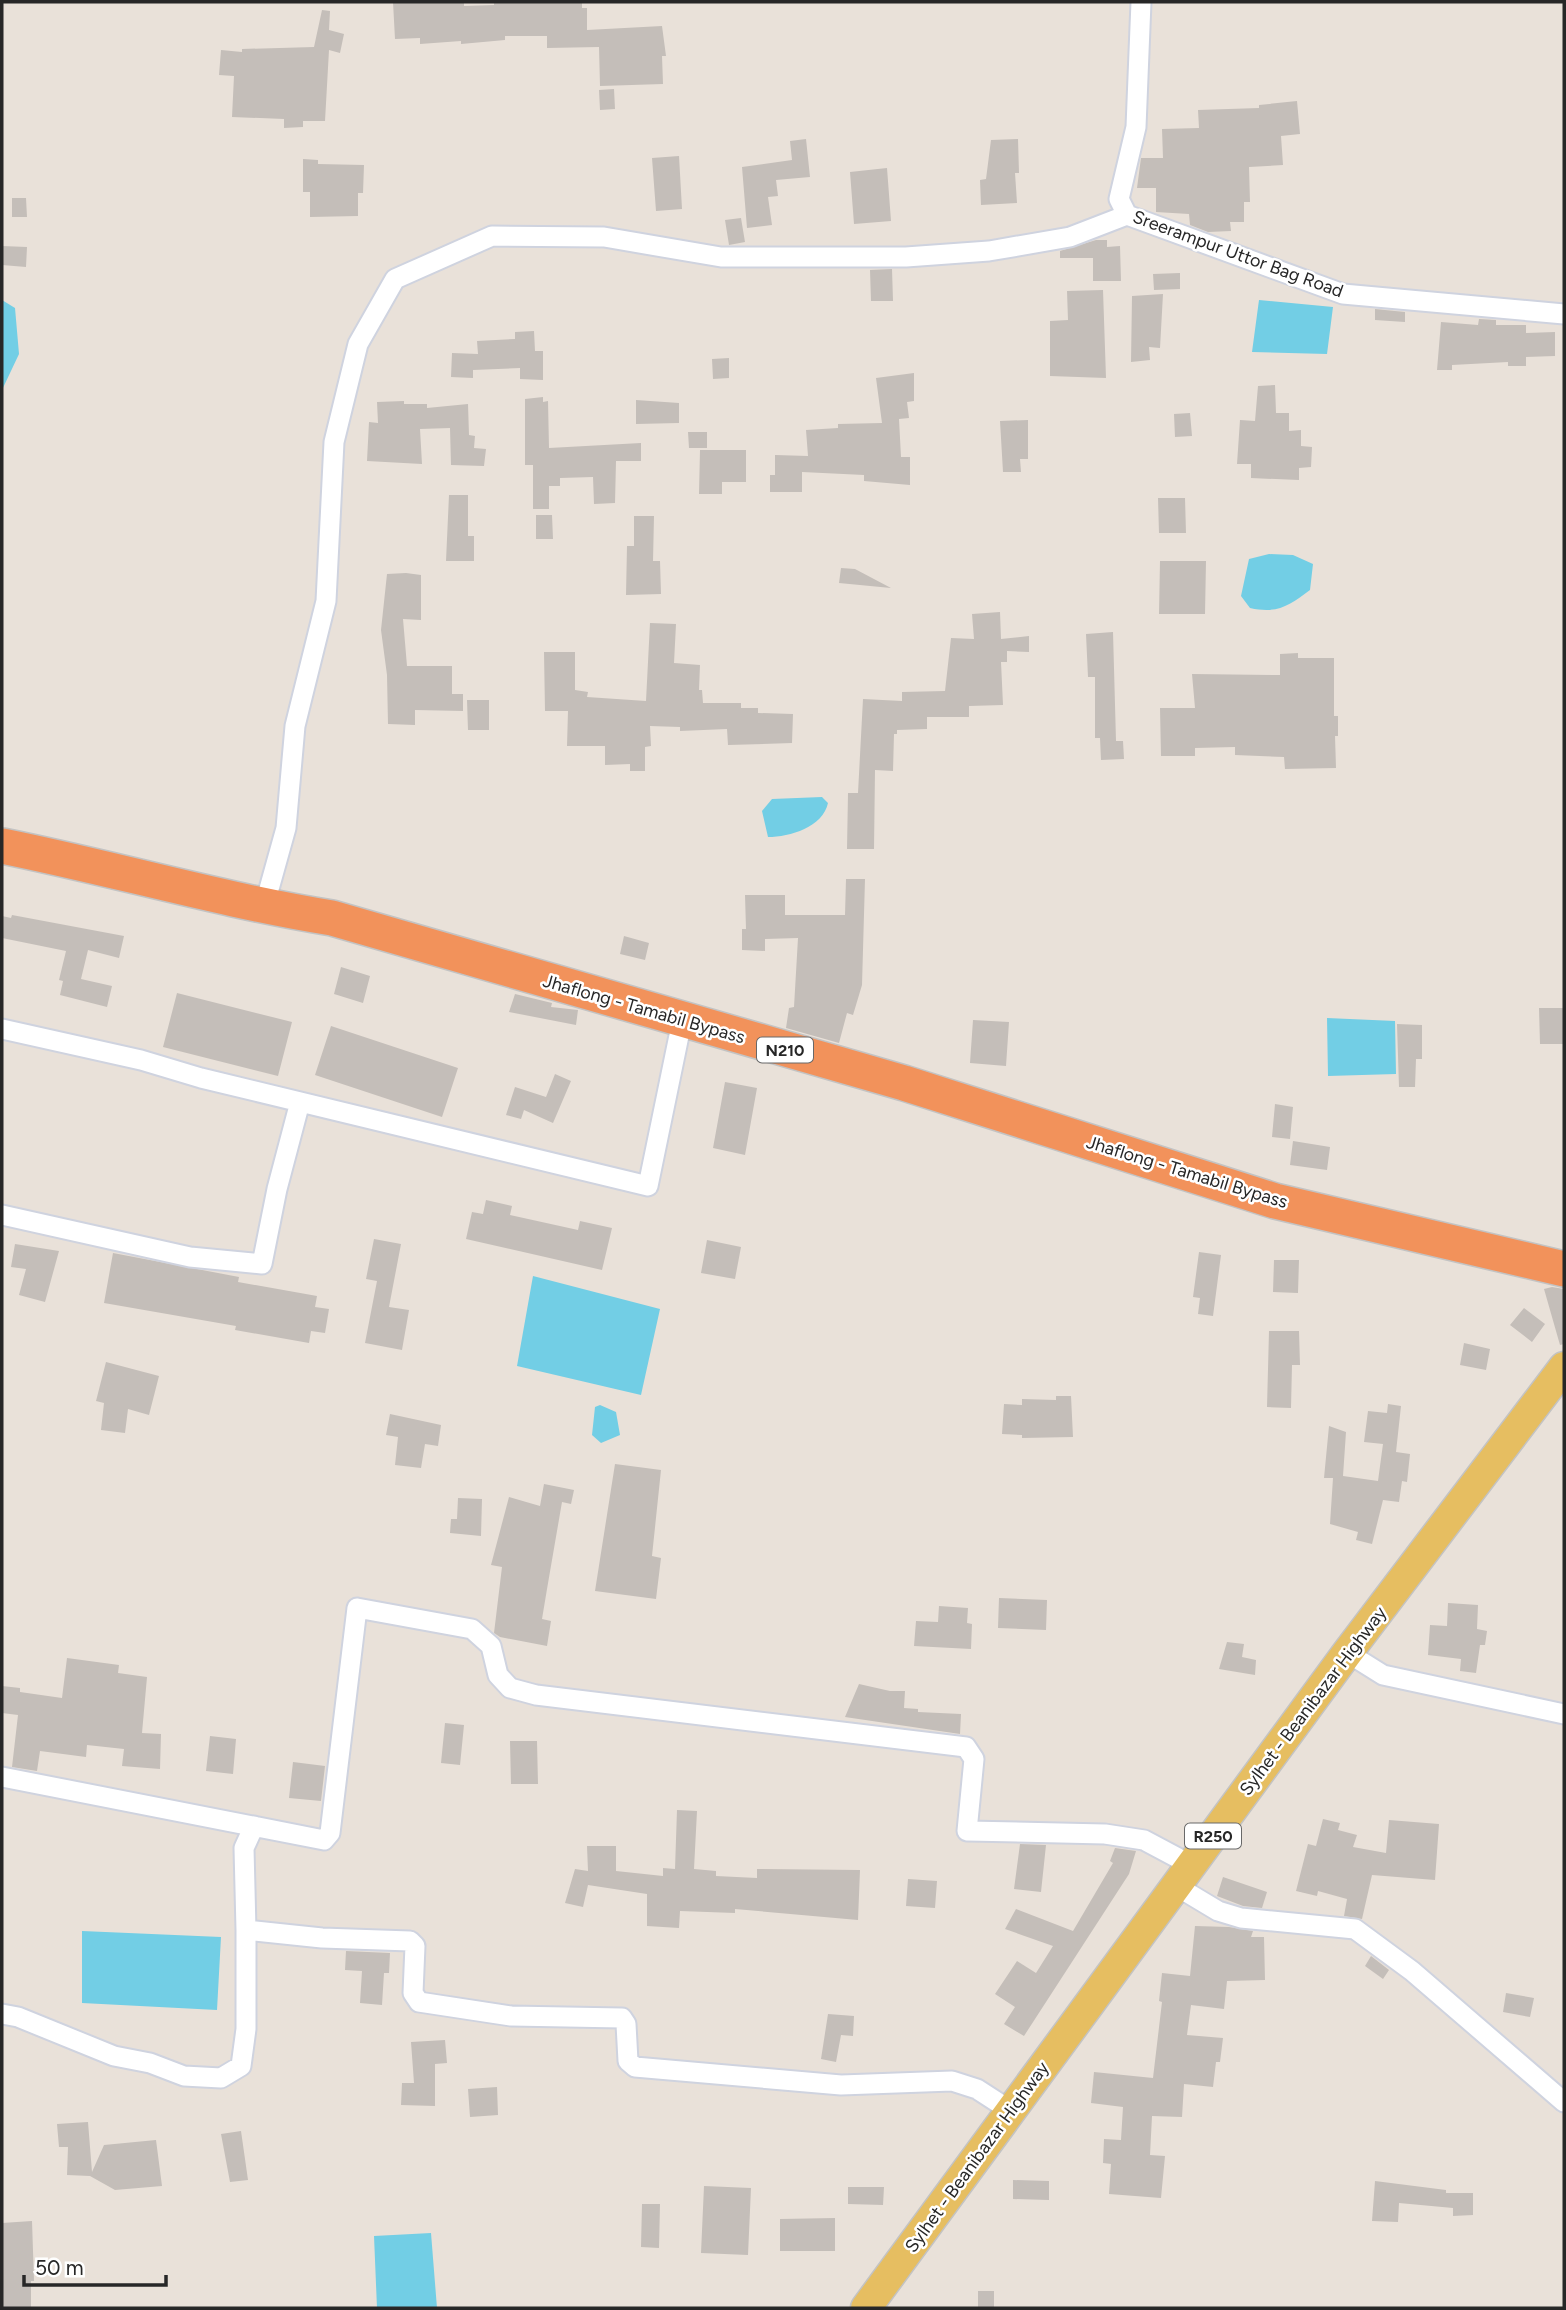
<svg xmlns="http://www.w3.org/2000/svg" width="1566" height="2310" viewBox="0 0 1566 2310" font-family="Figtree,sans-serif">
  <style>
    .water { fill: #72cee5 }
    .building { fill: #c4beb9 }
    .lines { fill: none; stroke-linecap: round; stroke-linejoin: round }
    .street-casing { stroke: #cfd3df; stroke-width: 23 }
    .primary-casing { stroke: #c3c3c3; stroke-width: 33 }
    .highway-casing { stroke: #c3c3c3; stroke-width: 38 }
    .street { stroke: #fff; stroke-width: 19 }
    .primary { stroke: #e6be61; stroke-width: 30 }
    .highway { stroke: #f2925b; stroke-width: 35 }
    .labels { text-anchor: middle; stroke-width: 5; stroke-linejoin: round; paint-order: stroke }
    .shield { fill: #fff; stroke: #686868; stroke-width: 2 }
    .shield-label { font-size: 16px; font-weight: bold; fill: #272727 }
    .street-label { font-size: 18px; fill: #272727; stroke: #fff }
  </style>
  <rect width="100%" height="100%" fill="#e9e1d9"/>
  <path class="water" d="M2,300L15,308L19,354L2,390Z
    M1259,300L1333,307L1327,354L1252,352Z
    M1269,554L1293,555L1313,564L1310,590C1289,606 1277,614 1250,608L1241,596L1249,559Z
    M822,797L828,803C823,827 790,837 768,837L762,811L772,799Z
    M1327,1018L1395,1021L1396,1074L1328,1076Z
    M533,1276L660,1309L641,1395L517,1366Z
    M600,1405L616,1412L620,1435L601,1443L592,1435L595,1407Z
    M82,1931L221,1937L217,2010L82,2003Z
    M431,2233L437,2308H377L374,2236Z"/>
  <path class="building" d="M393,2H464V6L494,5V2H582V8H587V30L662,26L666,56H662L663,84L600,86L599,47L547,48V36H505V40L461,44V41L420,44V38L395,39Z
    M322,10L330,11L329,30L344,34L340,53L329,50L325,121H303V127L284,128V119L232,117L234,76L219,75L221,50L242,52V49L314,47Z
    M614,89L615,109L600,110L599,90Z
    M1297,101L1300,134L1281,136L1283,165L1249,167L1250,202H1244V222H1230L1231,231L1208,232L1190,225L1189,214L1156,212V188H1137L1141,158H1163L1162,129L1199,128L1198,110L1259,108V105Z
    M806,139L810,177L776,180L778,196L768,197L772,225L747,228L742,167L792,160L790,141Z
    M1018,139L1019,173H1015L1017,203L981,205L980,180L986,179L991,140Z
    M679,156L682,209L656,211L652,158Z
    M303,159L318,160V164L364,165L363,193H358V216L310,217V192H303Z
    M887,168L891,221L854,224L850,172Z
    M12,198H26L27,217H12Z
    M741,218L745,242L729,245L725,220Z
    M1096,240H1107V247L1120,246L1121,281H1093V258H1060V251Z
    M2,246L27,247L26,267L2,265Z
    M892,269L893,301H871L870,270Z
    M1180,273V289L1154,290L1153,274Z
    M1103,290L1106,378L1050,376V321L1068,320L1067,291Z
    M1163,294L1160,348L1149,347L1150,360L1131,362L1132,296Z
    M1375,309L1405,312V322L1375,320Z
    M1479,319L1496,320V325H1526V333L1555,332V356L1526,357V366H1508V362L1452,365V370H1437L1441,322L1478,325Z
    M534,331L535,351H543V380L520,379V368L473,370V378L451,377L452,353L478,354L477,341L515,339V332Z
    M729,358V378L713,379L712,359Z
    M914,373V401L907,402L909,418L899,419L901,457H910V485L864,481V475L802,472V492H770V475H775V455L808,456L806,430L838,428V424L882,423L876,378Z
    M1275,385L1276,413H1289V431L1301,430V446L1312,447L1311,467L1299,468V480L1251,478V464H1237L1240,420L1255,421L1258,386Z
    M543,397V402L548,401L549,448L641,443V461H616L615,503L594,504L593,477L560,478V486H549V509H533V465H525V399Z
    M636,400L679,403V423L636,424Z
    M404,401V404H427V408L468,404L469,435L475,436L474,448L486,449L484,466L451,465L450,428L420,429L422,464L367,461L369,422L378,423L377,402Z
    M1190,413L1192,436L1175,437L1174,414Z
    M1028,420V459H1020L1021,472H1003L1000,421Z
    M688,432H707V448H689Z
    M700,450H746V482H722V494H699Z
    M449,495H468V536H474V561H446Z
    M1158,498H1185L1186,533H1159Z
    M536,515H552L553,539H536Z
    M634,516H654L653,561H660L661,594L626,595L627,546H634Z
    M1160,561H1206L1205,614H1159Z
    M841,568L855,569L891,588L839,583Z
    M406,573L421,575V620L403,619L407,666H452V694H463V711L415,710V725L388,724L387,675L381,630L387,574Z
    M1000,612L1001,639L1029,636V652L1007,651V662H1001L1003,705L969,706V717H927V729L897,730V734H894L893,771L875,770L874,849H847L848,793H858L863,699L902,701V692L945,691L951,638L974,639L972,614Z
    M650,623L676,624L674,663L700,665L699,690H702L703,703H741V708H758V713L793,714L792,743L728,745L727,729L680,731V727L650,726L651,746L645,747V771H630V764L605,765V746H567L568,711H545L544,652H575V690L588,692L587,697L646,701Z
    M1113,632L1116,741H1123L1124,759L1101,760L1100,738H1095V677H1088L1086,634Z
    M1298,653V658H1334V716H1338V736H1335L1336,768L1285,769L1284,757L1235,755V747L1195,748V756H1161L1160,708H1195L1192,674L1280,675V654Z
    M467,700H489V730H468Z
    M846,879H865L862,985L853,1015L847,1013L839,1043L786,1028L789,1008L794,1007L798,938L765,939V951L742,950V929H746L745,895H785V915H845Z
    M12,915L124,936L119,958L88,950L81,979L112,986L107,1007L60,995L63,981L59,980L66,951L2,938V916L11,918Z
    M624,936L649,943L645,960L620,954Z
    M341,967L370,976L363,1003L334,994Z
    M177,993L292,1022L278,1076L163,1047Z
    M515,994L552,1003L551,1007L578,1010L576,1025L509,1012Z
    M1539,1008H1564V1044H1540Z
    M973,1020L1009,1022L1006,1066L970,1063Z
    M1397,1024L1422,1025V1059H1416L1415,1087H1399Z
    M331,1026L458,1068L442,1117L315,1075Z
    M555,1074L571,1081L553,1123L524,1110L521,1119L506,1115L515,1087L546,1097Z
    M725,1082L757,1088L745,1155L713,1148Z
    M1275,1104L1293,1107L1290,1139L1272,1137Z
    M1293,1141L1330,1147L1327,1170L1290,1165Z
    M486,1200L512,1206L510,1215L578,1230L580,1221L612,1228L602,1270L466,1239L472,1212L483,1214Z
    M374,1239L401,1244L389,1307L409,1310L402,1350L365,1343L377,1281L366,1279Z
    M707,1240L741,1247L735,1279L701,1273Z
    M15,1244L59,1251L45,1302L19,1295L26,1269L11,1267Z
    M1199,1252L1221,1255L1213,1316L1198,1314L1200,1298L1193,1297Z
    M113,1253L239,1277L238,1282L317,1296L315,1307L329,1309L325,1333L311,1331L309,1343L235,1330L236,1326L104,1303Z
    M1274,1260H1299L1298,1293L1273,1292Z
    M1552,1287L1564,1289V1344L1560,1345L1544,1289Z
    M1524,1308L1545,1324L1532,1342L1510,1325Z
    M1269,1331H1299L1300,1365H1292L1291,1408L1267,1407Z
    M1464,1343L1490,1349L1486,1370L1460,1365Z
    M106,1362L159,1376L149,1415L128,1409L125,1433L101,1430L104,1403L96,1401Z
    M1056,1396H1071L1073,1437L1022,1438V1435L1002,1434L1004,1404L1022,1405V1399L1056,1400Z
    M1388,1404L1401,1406L1396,1452L1410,1454L1407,1482L1402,1481L1399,1502L1383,1500L1372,1544L1356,1540L1358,1532L1330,1524L1333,1478H1324L1329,1426L1346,1432L1343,1476L1378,1481L1383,1444L1364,1442L1368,1411L1387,1413Z
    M390,1414L441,1425L438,1446L425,1444L421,1468L395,1465L398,1437L386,1435Z
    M615,1464L661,1470L652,1556L661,1558L656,1599L595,1591Z
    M544,1484L574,1490L571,1504L562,1502L547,1589L542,1619L551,1621L547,1646L500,1637L494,1633L502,1567L491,1565L509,1497L540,1506Z
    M458,1498L482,1499L481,1536L450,1533L451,1519H457Z
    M999,1598L1047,1600L1046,1630L998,1628Z
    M1448,1603L1478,1605L1477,1629L1487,1631L1485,1645H1480L1476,1673L1460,1671L1461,1659L1428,1655L1430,1625L1447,1626Z
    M939,1606L968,1608L967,1623L972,1624L971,1649L914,1646L916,1621L938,1622Z
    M1227,1642L1244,1644L1242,1657L1256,1660L1255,1675L1219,1669Z
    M67,1658L119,1665L118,1673L147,1677L142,1733L161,1734L160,1769L122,1766L124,1749L87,1745L86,1757L40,1751L37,1771L12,1767L18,1715L2,1713V1686L20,1688V1692L62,1698Z
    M859,1684L890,1691H905L904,1708L918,1709V1712L961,1714L960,1734L845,1717Z
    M445,1723L464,1725L460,1765L441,1763Z
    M210,1736L236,1739L233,1774L206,1771Z
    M510,1741H537L538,1784H511Z
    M293,1762L325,1766L321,1801L289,1798Z
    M677,1810L697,1811L694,1869L716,1871V1876L757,1878V1869L860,1870L858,1920L735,1909V1913L680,1911L679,1928L647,1926V1894L588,1885L583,1907L565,1903L575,1869L588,1871L587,1846H616V1871L663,1876V1868L675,1869Z
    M1323,1819L1340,1823L1338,1830L1357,1835L1353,1847L1386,1853L1389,1820L1439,1824L1435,1880L1372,1875L1362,1919L1344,1916L1347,1899L1318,1891L1317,1896L1296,1891L1308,1844L1316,1846Z
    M1020,1844L1046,1845L1041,1892L1014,1889Z
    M1115,1848L1136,1851L1129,1874L1024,2036L1004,2024L1015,2007L995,1994L1017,1961L1036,1973L1053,1946L1005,1929L1016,1909L1073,1931L1113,1863L1110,1861Z
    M1223,1877L1267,1892L1262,1908L1243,1906L1217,1896Z
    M908,1879L937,1881L935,1908L906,1906Z
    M1195,1926L1229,1927L1253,1931L1251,1937H1264L1265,1980L1227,1981L1224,2009L1191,2005L1187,2035L1223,2038L1220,2062H1216L1213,2087L1184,2084L1182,2117L1152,2116L1150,2155L1165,2156L1161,2198L1109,2194L1111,2164L1103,2163L1104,2139L1121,2140L1123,2107L1091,2103L1094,2072L1153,2078L1162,2002L1159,2001L1162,1973L1190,1976Z
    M346,1951L390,1953L389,1973H384L382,2005L360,2003L362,1971L345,1970Z
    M1371,1956L1389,1970L1383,1979L1365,1966Z
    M1506,1993L1534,1998L1530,2017L1503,2012Z
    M828,2014L854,2016L853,2036L841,2035L836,2062L821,2059Z
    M445,2040L447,2063L435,2064V2106L401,2105L402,2083H414L411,2042Z
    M497,2087L498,2115L470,2117L468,2089Z
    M88,2122L92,2172L104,2145L156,2140L162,2186L115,2190L90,2176L67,2175L68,2147H59L57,2124Z
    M241,2131L248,2180L230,2182L221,2134Z
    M1013,2180L1049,2181V2200L1013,2199Z
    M1375,2181L1446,2190V2193H1473V2215L1453,2216V2208L1399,2203L1398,2222L1372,2221Z
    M704,2186L751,2188L748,2255L701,2253Z
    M848,2187H884L883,2205L848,2204Z
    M642,2204H660L659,2248L641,2247Z
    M835,2218V2251H780V2219Z
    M32,2221L34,2281H31V2308H2V2223Z
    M978,2291H994V2308H978Z"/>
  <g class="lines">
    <g class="street-casing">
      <path id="street" d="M1141,2L1136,127L1119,199L1127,215L1343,294L1564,314
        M264,907L286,828L295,726L326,601L334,442L358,344L395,279L492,236L604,237L721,257H906L989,251L1070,237L1127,215
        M2,1029L141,1060L201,1078L648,1186L682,1021
        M2,1215L190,1257L262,1264L277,1189L300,1102
        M1359,1660L1383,1675L1564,1714
        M2,1777L324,1840L330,1833L357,1608L472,1629L491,1646L498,1675L510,1688L536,1695L966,1747L974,1759L967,1831L1105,1834L1144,1840L1191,1865
        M1188,1893L1218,1911L1241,1918L1355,1929L1412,1971L1564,2102
        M246,1930L244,1848L254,1826
        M2,2014L18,2017L114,2056L150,2063L184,2076L221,2078L241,2066L246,2029V1930L322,1938L410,1941L415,1946L413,1993L419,2002L511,2016L622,2018L626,2024L628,2061L635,2067L841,2085L952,2081L977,2089L1011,2111"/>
    </g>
    <g class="primary-casing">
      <path id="primary" d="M866,2308L1347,1653L1564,1367"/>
    </g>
    <g class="highway-casing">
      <path id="highway" d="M2,846C112,868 220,900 332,918L904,1083L1275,1201L1564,1269"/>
    </g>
    <use href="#street" class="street"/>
    <use href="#primary" class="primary"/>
    <use href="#highway" class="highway"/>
  </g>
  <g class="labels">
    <g class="shield">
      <rect x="757" y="1037.5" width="56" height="25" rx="5"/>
      <rect x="1185" y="1823.5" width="56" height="25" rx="5"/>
    </g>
    <g class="shield-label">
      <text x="785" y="1056">N210</text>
      <text x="1213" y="1842">R250</text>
    </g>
    <g class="street-label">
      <text transform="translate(1238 254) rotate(20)" y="6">Sreerampur Uttor Bag Road</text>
      <text transform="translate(644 1009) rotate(16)" y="6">Jhaflong - Tamabil Bypass</text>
      <text transform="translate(1187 1172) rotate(17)" y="6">Jhaflong - Tamabil Bypass</text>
      <text transform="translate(1313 1701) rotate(-53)" y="6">Sylhet - Beanibazar Highway</text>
      <text transform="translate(977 2157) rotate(-54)" y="6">Sylhet - Beanibazar Highway</text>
    </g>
  </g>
  <rect width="1566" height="2310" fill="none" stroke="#272727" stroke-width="7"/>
  <path d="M24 2275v10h142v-10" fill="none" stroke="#272727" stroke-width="3.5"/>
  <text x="35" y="2275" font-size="21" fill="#272727" stroke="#ffffff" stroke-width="5" paint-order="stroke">50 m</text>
</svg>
